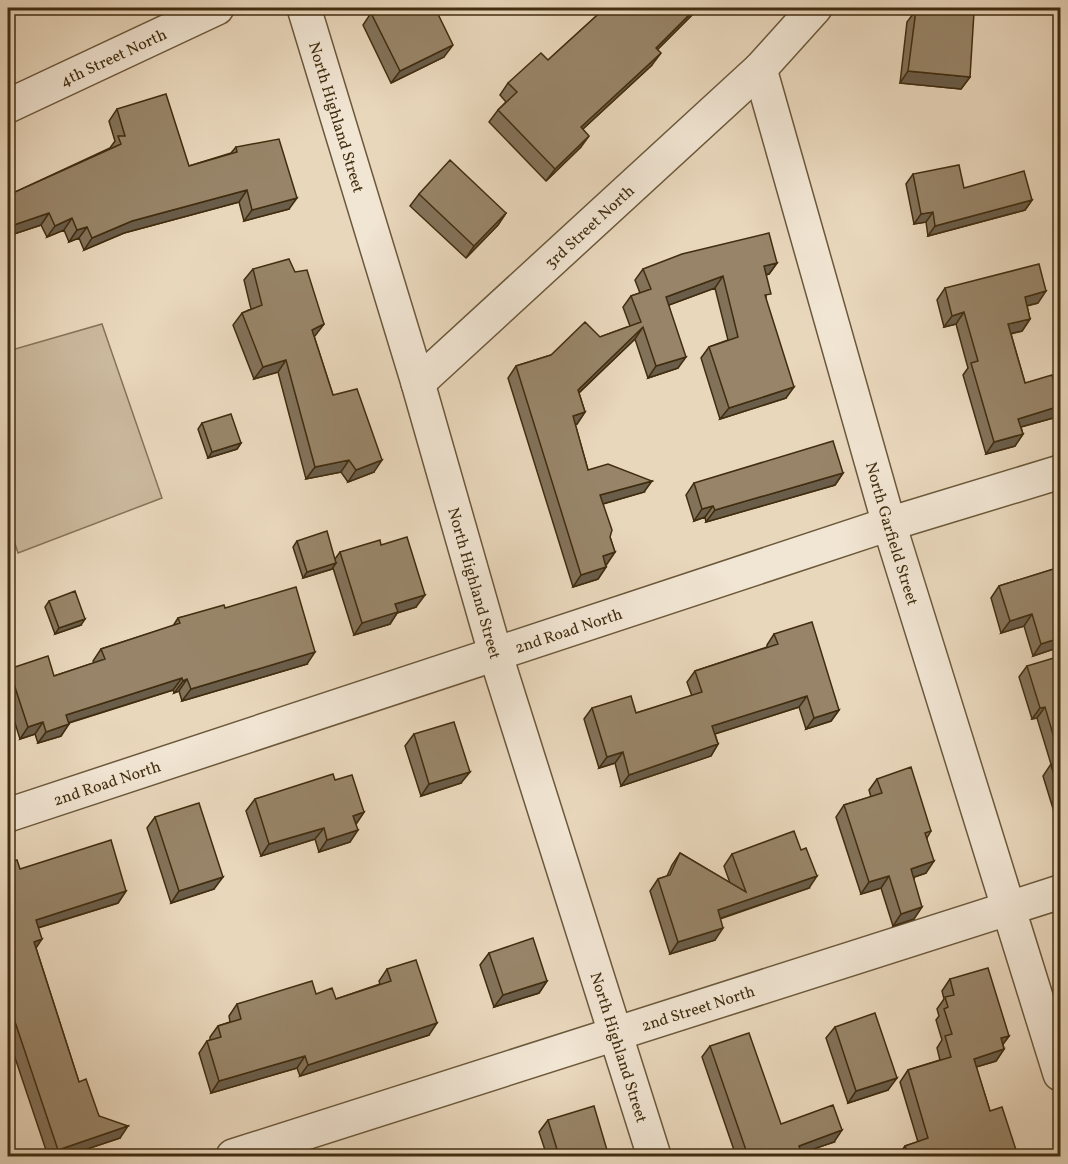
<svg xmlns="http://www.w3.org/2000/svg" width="1068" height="1164" viewBox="0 0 1068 1164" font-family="Vollkorn,serif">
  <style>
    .green { fill: #ccba9f; stroke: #867457; stroke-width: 1.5 }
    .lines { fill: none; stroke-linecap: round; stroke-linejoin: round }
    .minor-casing { stroke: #6b583a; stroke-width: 36 }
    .minor { stroke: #f1e5d3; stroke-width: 33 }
    .wall { fill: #83725a; stroke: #412d0f; stroke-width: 1.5 }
    .shaded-wall { fill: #6a5d4a; stroke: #412d0f; stroke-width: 1.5 }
    .building { fill: #988569; stroke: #412d0f; stroke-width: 1.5 }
    .labels { text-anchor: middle; stroke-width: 5; stroke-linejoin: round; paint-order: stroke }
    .street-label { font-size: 16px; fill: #412d0f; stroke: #f1e5d3 }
  </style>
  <rect width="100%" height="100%" fill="#e9d7bc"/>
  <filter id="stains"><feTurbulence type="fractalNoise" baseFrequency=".00333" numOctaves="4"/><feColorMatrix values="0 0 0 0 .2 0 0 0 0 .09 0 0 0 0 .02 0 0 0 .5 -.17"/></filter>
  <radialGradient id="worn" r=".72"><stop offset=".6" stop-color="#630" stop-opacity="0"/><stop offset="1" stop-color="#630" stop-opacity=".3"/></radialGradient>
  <path class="green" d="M102,324L162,498L18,553L8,522V351Z"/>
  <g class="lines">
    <g class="minor-casing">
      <g id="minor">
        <path id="s1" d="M304,8L418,383L496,656L654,1156"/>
        <path id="s2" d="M760,69L889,524L1060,1074"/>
        <path id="s3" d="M8,106L217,8"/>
        <path id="s4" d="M418,383L760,69L815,8"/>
        <path id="s5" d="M8,815L889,524L1060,472"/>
        <path id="s6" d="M233,1156L1060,892"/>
      </g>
    </g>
    <use href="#minor" class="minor"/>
  </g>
  <path class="wall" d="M605,8H699L657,50L652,65L583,129L581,147L546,181L489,122L498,110L506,102L500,95L508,83L548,60Z
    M916,10L970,77L961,89L900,83L907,22Z
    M371,13H424L444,57L391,83L363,25Z
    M117,109L189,166L231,153L236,147L289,209L244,221L239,202L124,233L84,250L79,238L69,242L64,230L47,237L41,225L8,236L13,193L110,148L115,141L109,121Z
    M913,174L964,188L1032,200L1025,210L928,236L926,222L914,224L906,184Z
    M419,194L506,213L498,225L466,258L410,206Z
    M777,263L769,274L766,275V300L786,398L720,419L701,358L709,347L728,340L715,288L669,305L678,368L648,378L635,339L579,393L585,412L577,424H575L588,470L644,492L603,504L610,537L615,552L606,564V567L598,579L573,587L508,378L516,366L551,355L630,326L623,307L631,296L640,293L635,280L643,269Z
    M253,269L295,272L324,324L314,336L333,395L374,472L348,482L341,472L306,479L278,372L254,379L233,325L242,313L251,309L244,280Z
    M945,288L1038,303L1027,306L1030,319L1022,331L1011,334L1025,383L1060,403V407L1053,418L1021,427L1023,434L1015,446L986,454L963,375L968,368L956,324L944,327L937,300Z
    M202,423L241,443L237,449L208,458L198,429Z
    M843,473L835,485L706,522L705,517L694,521L686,495L694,483Z
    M297,541L335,559L340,552L381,545L416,607L397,613L390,624L354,635L333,568L332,569L303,578L293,547Z
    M1060,567V647L1033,656L1024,626L1001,633L991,598L999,586Z
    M49,601L81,625L55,634L45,607Z
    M225,608L307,664L182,701L179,691L174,693L173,690L69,723L61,736L38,743L35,734L20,739L8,701V671L9,669L54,676L94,663L93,661L101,649L173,626L178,618Z
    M774,634L839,710L831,721L806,729L799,707L715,734L718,744L711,756L621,786L615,763L599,768L584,719L592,708L636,713L692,696L687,682L695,671L767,647V645Z
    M1027,666L1060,678V813L1055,815L1043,776L1051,764L1037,718L1032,719L1019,677Z
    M414,734L461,783L421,796L405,746Z
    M877,779L931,831L927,838L926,873L914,877V919L893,926L881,888L861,894L836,817L844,805L871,797L869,790Z
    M335,780L364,812L356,824L350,842L319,852L315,839L261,856L246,811L255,799Z
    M155,817L214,889L171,903L147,828Z
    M680,853L730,883L724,866L732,854L809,888L720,919L715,940L670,954L650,891L658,879L667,876L672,865Z
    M8,863L20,869L126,891L118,903L38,928L36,948L79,1082L99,1116L120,1138L66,1156H48L8,1037Z
    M489,953L547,981L539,993L494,1007L480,965Z
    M387,969L429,1035L300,1076L297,1068L211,1093L199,1053L207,1041L210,1040V1037L218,1026L230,1022L229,1016L237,1004L316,994L336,999L380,984L379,981Z
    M950,979L1009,1036L1003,1044L1004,1049L996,1061L976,1067L990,1111L1018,1156H898L905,1146L918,1142L900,1082L908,1070L940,1060L937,1048L942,1040L936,1020L939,1016L937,1009L944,999L942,991Z
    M835,1027L888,1090L848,1103L826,1038Z
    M710,1046L781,1124L834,1142L801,1153L802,1156H736L702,1057Z
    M548,1120L607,1150L603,1156H547L539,1132Z"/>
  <path class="shaded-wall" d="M8,8H25L8,16Z
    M696,8H699L647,60L656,48Z
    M453,45L444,57L391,83L400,71Z
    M661,53L652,65L572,139L581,127Z
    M908,71L970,77L961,89L900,83Z
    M589,136L581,147L546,181L555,169Z
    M247,190L239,202L124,233L84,250L92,238L132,221Z
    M297,198L289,209L244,221L252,210Z
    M1032,200L1025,210L928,236L935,226Z
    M933,212L926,222L914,224L921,214Z
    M49,213L41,225L8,236V227Z
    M506,213L498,225L466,258L474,246Z
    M72,218L64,230L47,237L55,226Z
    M87,227L79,238L69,242L77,230Z
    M777,263L769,274L756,277L764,266Z
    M723,276L715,288L658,309L666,297Z
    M1046,291L1038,303L1017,308L1025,297Z
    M964,312L956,324L944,327L952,316Z
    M1030,319L1022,331L999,336L1008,324Z
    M324,324L315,336L304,342L312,330Z
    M643,327L635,339L570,401L578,390Z
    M686,357L678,368L648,378L656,366Z
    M286,360L278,372L254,379L263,367Z
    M794,387L786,398L720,419L729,408Z
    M1060,406L1053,418L1010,430L1018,419Z
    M585,412L577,424L564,427L573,416Z
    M1023,434L1015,446L986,454L994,442Z
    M241,443L237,449L208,458L212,452Z
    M349,460L341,472L306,479L315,467Z
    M382,460L374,472L348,482L356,470Z
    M843,473L835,485L706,522L715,510Z
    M652,481L644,492L592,507L600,495Z
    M713,506L705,517L694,521L702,509Z
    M615,552L607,564L595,568L603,556Z
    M336,563L332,569L303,578L307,572Z
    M606,567L598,579L573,587L581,575Z
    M425,595L416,607L397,613L390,624L354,635L362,623L395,604Z
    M1032,614L1024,626L1001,633L1010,621Z
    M85,619L81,625L55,634L59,628Z
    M1060,638V647L1033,656L1041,644Z
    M315,652L307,664L182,701L191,689Z
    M182,678L173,690L58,726L66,715Z
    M187,679L179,691L174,693L183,681Z
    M807,696L799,707L705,737L712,726Z
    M1045,707L1037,718L1032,719L1040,708Z
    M839,710L831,721L806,729L814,718Z
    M43,722L35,734L20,739L28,727Z
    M69,724L61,736L38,743L46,732Z
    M718,744L711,756L621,786L629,775Z
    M623,752L615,763L599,768L607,757Z
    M470,772L461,783L421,796L429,784Z
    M1060,807V813L1055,815Z
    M364,812L356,824L353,816Z
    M324,828L315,839L261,856L269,844Z
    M358,830L350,842L319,852L327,840Z
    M934,861L926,873L903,881L911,869Z
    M817,876L809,888L709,922L718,910Z
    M889,876L881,888L861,894L869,882Z
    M223,877L214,889L171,903L179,891Z
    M126,891L118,903L27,931L36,920Z
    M922,907L914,919L893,926L901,914Z
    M723,928L715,940L670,954L678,942Z
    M42,939L34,951V942Z
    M547,981L539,993L494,1007L503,995Z
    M437,1023L429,1035L300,1076L308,1065Z
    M1009,1036L1001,1047V1038Z
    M1004,1049L996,1061L966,1070L974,1059Z
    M305,1056L297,1068L211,1093L219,1081Z
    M897,1078L888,1090L848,1103L856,1091Z
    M128,1126L120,1138L66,1156H53L58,1150Z
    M842,1130L834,1142L793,1156L799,1146Z
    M607,1150L603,1156H585Z"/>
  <path class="building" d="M382,8H421L424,13L435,8L453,45L400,71L371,13Z
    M605,8H696L656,48L661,53L581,127L589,136L555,169L498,110L517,92L508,83L541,53L548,60Z
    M916,10L974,12L970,77L908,71Z
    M166,94L189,166L237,152L236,147L279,139L297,198L252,210L247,190L132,221L92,238L87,227L77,230L72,218L55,226L49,213L8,227V179L13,193L121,144L118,136H125L117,109Z
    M450,160L506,213L474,246L419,194Z
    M959,165L964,188L1024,171L1032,200L935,226L933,212L921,214L913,174Z
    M769,233L777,263L764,266L771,294L765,295L794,387L729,408L709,347L738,337L723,276L666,297L686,357L656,366L643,327L578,390L585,412L573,416L588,470L608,464L652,481L600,495L612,530L610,537L615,552L603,556L606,567L581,575L516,366L551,355L585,322L600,337L641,322L631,296L651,289L643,269L682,254Z
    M8,246L12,260L8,261Z
    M289,259L295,272L307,270L324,324L312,330L333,395L357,389L382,460L356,470L349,460L315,467L286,360L263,367L242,313L262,305L253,269Z
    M1039,264L1046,291L1025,297L1030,319L1008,324L1025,383L1052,375L1060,403V406L1018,419L1023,434L994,442L971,363L978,361L964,312L952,316L945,288Z
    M231,414L241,443L212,452L202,423Z
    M833,441L843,473L715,510L713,506L702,509L694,483Z
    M327,531L336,563L307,572L297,541Z
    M407,537L425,595L395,604L398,612L362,623L340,552L380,540L381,545Z
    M1060,567V638L1041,644L1032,614L1010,621L999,586Z
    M296,587L315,652L191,689L187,679L183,681L182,678L66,715L69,724L46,732L43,722L28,727L9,669L48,656L54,676L105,659L101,649L180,623L178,618L224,605L225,608Z
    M75,591L85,619L59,628L49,601Z
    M812,622L839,710L814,718L807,696L712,726L718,744L629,775L623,752L607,757L592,708L631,696L636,713L702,692L695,671L778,644L774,634Z
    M1054,658L1060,678V758L1045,707L1040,708L1027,666Z
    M454,722L470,772L429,784L414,734Z
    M1060,762V796L1051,765Z
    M911,767L931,831L925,833L934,861L911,869L922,907L901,914L889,876L869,882L844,805L882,793L877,779Z
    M333,774L335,780L352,775L364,812L353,816L358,830L327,840L324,828L269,844L255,799Z
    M199,803L223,877L179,891L155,817Z
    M794,831L801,850L806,848L817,876L718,910L723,928L678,942L658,879L670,875L680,853L746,892L732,854Z
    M111,840L126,891L36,920L42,939L34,942L79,1082L86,1079L99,1116L128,1126L58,1150L8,1001V863L17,860L20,869Z
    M533,938L547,981L503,995L489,953Z
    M416,960L437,1023L308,1065L305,1056L219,1081L207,1041L221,1037L218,1026L241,1019L237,1004L312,981L316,994L332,988L336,999L391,981L387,969Z
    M988,968L1009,1036L1001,1038L1004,1049L974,1059L990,1111L1002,1107L1018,1156H909L905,1146L928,1138L908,1070L951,1057L945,1036L952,1034L944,1009L948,1007L945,997L954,995L950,979Z
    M875,1013L897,1078L856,1091L835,1027Z
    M749,1033L781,1124L833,1105L842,1130L799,1146L802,1156H748L710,1046Z
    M594,1106L607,1150L585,1156H559L548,1120Z"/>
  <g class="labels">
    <g class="street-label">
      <text dy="6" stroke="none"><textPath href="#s3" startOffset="116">4th Street North</textPath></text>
      <text dy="6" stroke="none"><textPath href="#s1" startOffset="114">North Highland Street</textPath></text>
      <text dy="6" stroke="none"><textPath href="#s4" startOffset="232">3rd Street North</textPath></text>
      <text dy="6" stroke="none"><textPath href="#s2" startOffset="483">North Garfield Street</textPath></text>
      <text dy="6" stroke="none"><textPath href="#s1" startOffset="600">North Highland Street</textPath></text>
      <text dy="6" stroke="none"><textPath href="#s5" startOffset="590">2nd Road North</textPath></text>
      <text dy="6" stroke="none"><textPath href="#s5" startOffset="104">2nd Road North</textPath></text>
      <text dy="6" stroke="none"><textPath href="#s6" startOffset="488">2nd Street North</textPath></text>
      <text dy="6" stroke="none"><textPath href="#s1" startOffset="1086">North Highland Street</textPath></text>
    </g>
  </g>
  <rect width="1068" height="1164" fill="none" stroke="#e9d7bc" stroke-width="30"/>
  <rect x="9" y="9" width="1050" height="1146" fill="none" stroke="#412d0f" stroke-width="3"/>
  <rect x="15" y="15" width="1038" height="1134" fill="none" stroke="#412d0f" stroke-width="1.5"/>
  <rect width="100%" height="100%" filter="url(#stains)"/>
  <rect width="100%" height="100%" fill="url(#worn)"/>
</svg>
